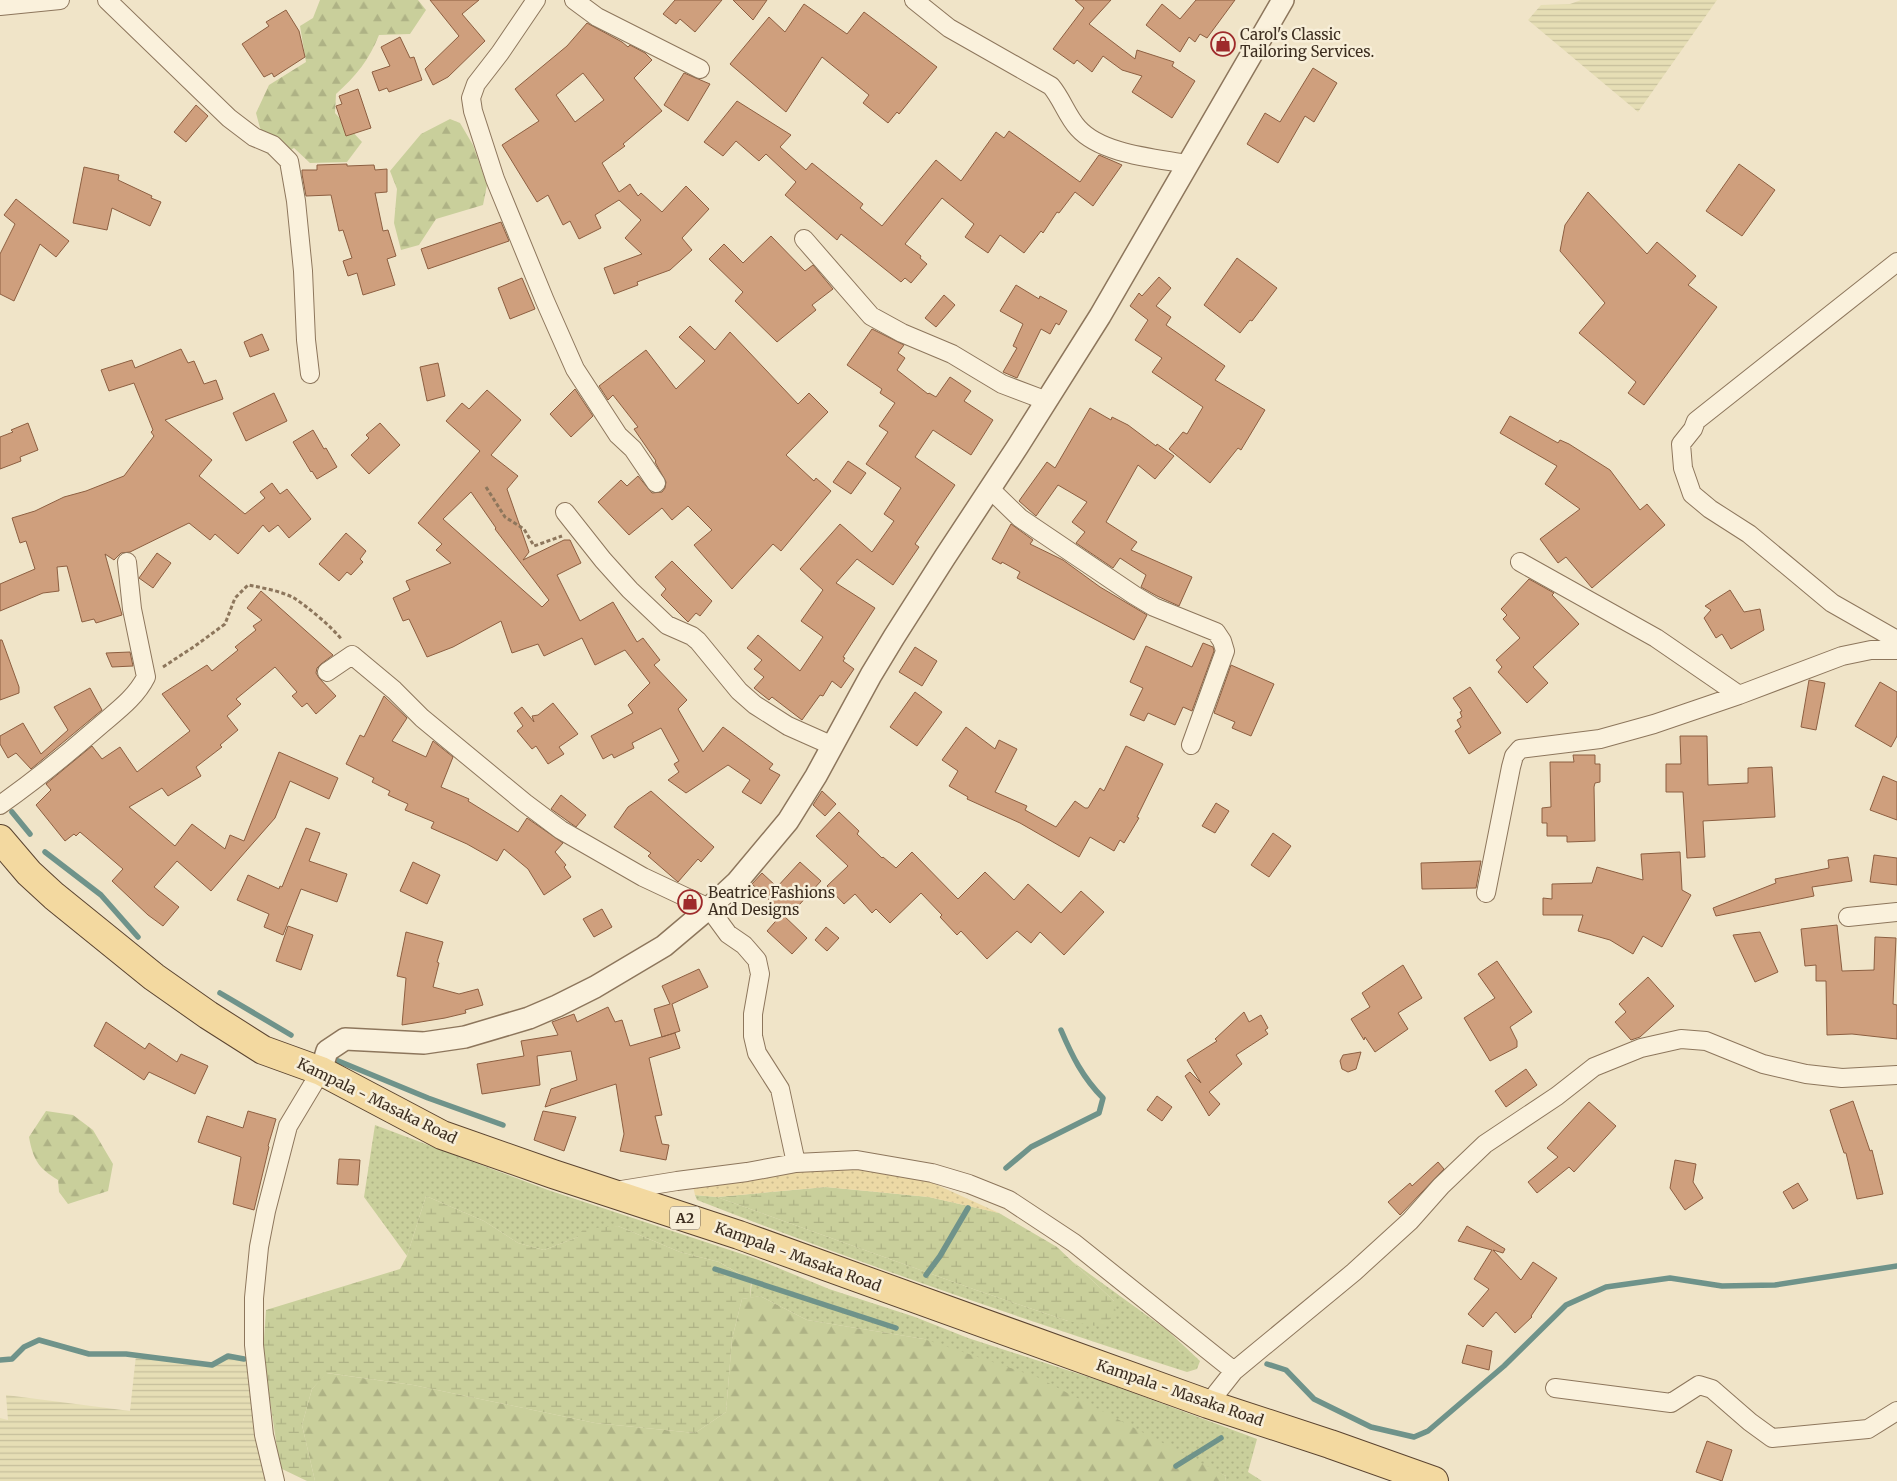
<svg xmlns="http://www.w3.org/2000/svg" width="1897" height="1481" viewBox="0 0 1897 1481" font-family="Merriweather,serif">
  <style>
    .farmland { fill: url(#farmland-rules) }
    .grass { fill: url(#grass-dots) }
    .forest { fill: url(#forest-firs) }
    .wetland { fill: url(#wetland-marsh) }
    .sand { fill: url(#sand-dots) }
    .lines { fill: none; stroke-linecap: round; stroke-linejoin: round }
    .stream { stroke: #6f938a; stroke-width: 5.5 }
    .building { fill: #cf9f7d; stroke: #8d5f41; fill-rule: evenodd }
    .minor-casing { stroke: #8d765c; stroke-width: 20 }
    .tertiary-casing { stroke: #8d765c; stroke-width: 24 }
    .primary-casing { stroke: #5b4430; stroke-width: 30 }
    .path { stroke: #8d765c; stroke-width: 3; stroke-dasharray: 4 2.5; stroke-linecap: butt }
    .minor { stroke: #faf1dc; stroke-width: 18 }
    .tertiary { stroke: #faf1dc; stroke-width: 21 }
    .primary { stroke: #f3d9a0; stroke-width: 28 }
    .labels { text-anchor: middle; stroke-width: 5; stroke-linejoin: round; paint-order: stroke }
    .shield { fill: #f7eed8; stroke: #756857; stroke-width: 1 }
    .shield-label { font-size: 14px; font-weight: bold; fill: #3d2e20 }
    .poi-label { font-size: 15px; fill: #3d2e20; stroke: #f7eed8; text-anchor: start }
    .street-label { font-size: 15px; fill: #3d2e20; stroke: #f7eed8 }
  </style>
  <defs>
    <pattern id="farmland-rules" width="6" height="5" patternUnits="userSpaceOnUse" patternTransform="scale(1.25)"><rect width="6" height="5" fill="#e6deb5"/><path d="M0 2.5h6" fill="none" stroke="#c6bf9b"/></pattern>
    <pattern id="grass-dots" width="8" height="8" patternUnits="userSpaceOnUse" patternTransform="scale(1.25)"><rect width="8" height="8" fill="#c9cf9b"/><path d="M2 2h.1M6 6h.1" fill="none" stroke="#aeb285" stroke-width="1.8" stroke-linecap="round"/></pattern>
    <pattern id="forest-firs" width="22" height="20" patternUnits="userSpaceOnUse" patternTransform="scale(1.25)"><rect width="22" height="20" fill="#c9cf9b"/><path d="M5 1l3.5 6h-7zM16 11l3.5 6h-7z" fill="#aeb285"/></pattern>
    <pattern id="wetland-marsh" width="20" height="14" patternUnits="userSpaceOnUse" patternTransform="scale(1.25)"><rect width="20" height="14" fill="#c9cf9b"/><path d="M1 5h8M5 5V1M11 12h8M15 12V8" fill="none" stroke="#aeb285"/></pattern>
    <pattern id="sand-dots" width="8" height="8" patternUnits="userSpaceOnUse" patternTransform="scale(1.25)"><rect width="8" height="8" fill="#ecd9a5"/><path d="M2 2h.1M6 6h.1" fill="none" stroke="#cbbb8e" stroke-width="1.8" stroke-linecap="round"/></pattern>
  </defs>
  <rect width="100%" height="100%" fill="#f0e4c8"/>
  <path class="farmland" d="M1581,0H1717L1638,112L1528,20L1541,5L1570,4Z
    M136,1355L212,1365L228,1356L249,1360L269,1481H0V1418L8,1420L6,1395L130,1411Z"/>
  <path class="grass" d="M375,1125L548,1190L754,1258L829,1289L915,1317L968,1338L1107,1383L1257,1439L1248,1472L1262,1481H1225L1226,1476L924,1339L807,1320L760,1296L750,1298L752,1281L719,1262L680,1252L618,1226L578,1237L544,1250L518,1243L484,1221L426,1196L407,1256L364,1197Z
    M695,1195L717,1197L976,1290L1068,1321L1114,1301L1073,1262L1167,1330L1200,1361L1197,1369L1187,1372C1022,1319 858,1263 697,1200Z"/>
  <path class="forest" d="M320,0H418L426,10L410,34L379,35C369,60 356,76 336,94L335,113L362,142L347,162L310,163L294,148L277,158L267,154L256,113L269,85L306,62L300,26L313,18Z
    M450,119L460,123L473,145L487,185L483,205L436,219L419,245L401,250L394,223L397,189L390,171L421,134Z
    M46,1111L73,1115L93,1130L113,1164L108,1191L68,1204L59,1192L58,1180C38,1168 33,1159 29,1137Z
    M760,1296L807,1320L924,1339L1037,1377L1226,1476L1225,1481H315L302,1425L312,1389L326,1373L413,1385L595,1423L695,1433L726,1412L732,1339L742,1299Z"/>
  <path class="wetland" d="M826,1187L929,1197L999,1213L1057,1247L1114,1301L1116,1314L1101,1327L1068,1321L976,1290L717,1197Z
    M426,1196L484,1221L518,1243L544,1250L578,1237L583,1229L618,1226L680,1252L719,1262L751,1281L750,1298L742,1299L732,1339L726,1412L695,1433L595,1423L413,1385L327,1373L312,1389L302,1425L315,1481H307L280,1468L263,1353L266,1310L400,1269L407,1256Z"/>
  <path class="sand" d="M834,1165L924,1179L999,1213L929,1197L826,1187L717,1197L695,1195L693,1186Z"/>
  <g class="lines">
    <path class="stream" d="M12,812L30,834
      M45,852L101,895L138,937
      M220,993L291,1035
      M331,1058L428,1098L503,1125
      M1006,1168L1031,1147L1099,1113L1103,1098C1083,1078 1072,1056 1061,1030
      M715,1269L896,1328
      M926,1275L940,1256L968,1208
      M0,1360L12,1359L24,1347L39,1340L89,1354H126L212,1365L228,1356L244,1359
      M1267,1364L1286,1370L1314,1399L1371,1427L1414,1437L1428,1431L1504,1366L1566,1305L1606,1287L1670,1278L1722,1286L1775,1285L1897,1266
      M1176,1466L1221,1438"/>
  </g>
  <path class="building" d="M430,0H479L462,14L485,41L448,77L433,85L425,69L459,36Z
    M675,0H722L695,32L680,19L676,24L663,14Z
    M733,0H767L753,20Z
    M1075,0H1111L1089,24L1135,59L1137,50L1174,62L1172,66L1195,81L1172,118L1132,92L1142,76L1122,70L1103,56L1092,72L1077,60L1074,64L1053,49L1084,8Z
    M1196,0H1235L1207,38L1200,34L1195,42L1189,37L1180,52L1146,25L1162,4L1180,19Z
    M804,4L847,34L864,12L937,67L899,114L897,112L888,123L863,103L869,95L822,57L786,112L730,64L769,17L785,32Z
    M286,10L299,31L305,57L274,77L272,73L264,77L242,44L269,26L266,22Z
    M587,23L622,42L628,47L630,45L645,53L652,60L634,78L662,111L623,144L625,146L602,163L619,192L630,184L638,196L641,193L662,212L686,186L709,209L682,238L692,250L670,270L637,282L638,285L614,294L604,268L642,254L625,238L641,220L619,200L595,215L601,228L579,239L570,221L563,225L548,195L537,202L502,145L539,121L515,89L567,46ZM583,73L604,100L575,122L556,95Z
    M400,37L410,58L414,57L422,80L389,92L387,88L379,91L372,72L390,66L381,47Z
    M1313,68L1337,83L1314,122L1305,116L1278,163L1247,144L1265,113L1280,122Z
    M684,73L710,84L688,121L664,105Z
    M358,89L371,128L346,136L336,106L342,104L339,96Z
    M737,101L791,135L780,147L806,170L812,163L863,204L860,208L882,226L936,160L961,181L996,132L1004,138L1009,131L1080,182L1099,155L1122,165L1093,206L1075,192L1059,213L1057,212L1043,233L1041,231L1024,253L1000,235L988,253L965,237L974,224L942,198L905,244L921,256L920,258L927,264L911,283L905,278L901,282L841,234L837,240L785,195L796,182L766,154L759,161L736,141L723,156L704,142Z
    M196,105L208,116L186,142L174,132Z
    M347,164V166L374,165L375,170L387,169V192L375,193L383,231L388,230L396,256L387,259L395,285L363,295L357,273L348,276L343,261L352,258L343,230L339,231L331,195L306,196L302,174V170H317V165Z
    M1739,164L1775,190L1742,236L1706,211Z
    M84,167L119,175L118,180L152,196L151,198L161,202L150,226L112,208L107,230L73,223Z
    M1588,192L1647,254L1657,242L1696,276L1688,285L1717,307L1644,405L1628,393L1636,382L1579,333L1605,303L1560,251L1565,225Z
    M16,199L69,241L56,257L40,244L14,301L0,294V254L15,224L4,215Z
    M501,222L509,241L428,269L421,249Z
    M771,236L805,271L813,265L833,289L812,305L816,310L777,342L735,301L743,292L709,259L724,244L743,263Z
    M1237,258L1277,288L1252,321L1250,320L1240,333L1204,305Z
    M1159,277L1171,288L1156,306L1171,317L1166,325L1225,366L1215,380L1265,410L1241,450L1238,448L1210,483L1169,449L1183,432L1187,434L1203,407L1152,372L1162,358L1135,340L1148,320L1130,306L1139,293L1142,296Z
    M522,278L535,309L510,319L498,288Z
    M1016,285L1039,299L1040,296L1067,311L1059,325L1056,323L1050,334L1041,329L1017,378L1003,372L1017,348L1013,346L1023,324L1000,311Z
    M944,295L955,305L936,327L925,318Z
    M690,326L715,350L730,332L798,404L809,393L828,412L786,455L814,481L816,478L831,491L781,551L773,544L732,589L694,545L712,530L688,506L672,520L662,508L629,535L598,502L621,480L627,486L638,476L652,493L662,492L665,488L666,482L655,462L656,461L634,429L638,427L613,395L608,400L599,386L646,350L676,389L705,361L679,337Z
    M872,329L904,345L898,353L905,358L897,370L928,394L929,393L936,397L950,377L971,391L964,401L993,420L971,455L933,430L915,457L955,485L915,544L919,547L893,585L857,559L836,583L875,608L843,657L845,658L843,661L854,669L841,688L832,681L823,696L820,695L802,720L772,697L769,700L754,688L764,677L754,669L762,660L747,648L758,635L800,671L823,637L801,621L823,590L800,569L840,524L872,552L894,521L884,514L901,488L866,464L888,432L879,426L895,403L880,393L882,389L847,365Z
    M262,334L269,350L250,357L244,342Z
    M181,349L188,363L194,361L204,384L216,380L223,399L165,420L212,460L199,476L245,514L265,498L260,492L272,483L280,494L287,489L311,519L289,538L278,525L269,532L263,525L238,554L215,534L210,540L189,523L130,552L121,553L114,560L105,554L122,615L96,623L94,619L82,622L67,566L57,567L59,591L43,593L0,611V584L35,569L26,541L20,543L12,518L35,511L64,497L86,491L124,476L154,436L151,432L153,430L134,383L109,391L101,370L132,360L135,368Z
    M438,363L445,396L427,401L420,367Z
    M575,389L593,416L571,437L550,414Z
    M487,390L521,420L491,455L518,476L507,489L529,552L523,560L564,540H570L581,563L557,575L580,621L613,602L637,642L643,638L660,660L654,665L687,700L678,709L703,752L723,727L773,764L769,769L780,775L761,804L742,792L750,780L728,765L686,793L668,780L679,772L674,764L679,761L661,728L632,743L634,748L614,758L612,754L603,759L591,736L633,713L628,705L650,683L625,650L595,665L582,638L544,656L538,644L512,653L501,621L453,647L427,657L409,619L403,621L393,598L410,590L406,581L451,563L436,550L442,544L418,523L480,451L446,421L462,403L469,409ZM471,492L496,528L495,529L549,600L542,607L443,519Z
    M274,393L287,421L246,441L233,413Z
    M1090,408L1111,420L1112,417L1128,425L1156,446L1157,444L1174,456L1155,479L1138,465L1106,522L1137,542L1131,550L1192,577L1179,606L1157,596L1141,587L1146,575L1120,558L1113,568L1076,543L1085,532L1072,522L1087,502L1058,485L1036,516L1019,501L1047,462L1055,468Z
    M1510,416L1558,443L1560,440L1569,444L1610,470L1640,510L1647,504L1665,525L1592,588L1566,557L1558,563L1540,539L1580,509L1545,484L1557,466L1500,433Z
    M28,423L38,450L20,457L21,461L0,469V437L13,432L11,430Z
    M380,423L400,445L369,474L351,455L369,438L366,435Z
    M313,430L324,449L326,448L337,467L317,479L312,471L311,472L293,442Z
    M848,461L866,473L851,494L833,482Z
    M1011,524L1033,540L1030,544L1063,560L1100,587L1147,615L1134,640L1017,578L1020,572L1002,562L1001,564L992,559Z
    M346,533L366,551L360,559L363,562L351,575L347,572L339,581L319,564Z
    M157,553L171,563L153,588L139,578Z
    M672,561L712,601L700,616L696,613L688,622L661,595L666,589L655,577Z
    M1529,579L1554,593L1552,595L1579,624L1533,667L1548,683L1527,703L1498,672L1502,667L1496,660L1520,638L1503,619L1507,615L1501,609Z
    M1730,590L1744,612L1760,609L1764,630L1731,649L1722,634L1716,638L1704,618L1711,610L1705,606Z
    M261,591L333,655L321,664L317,668L316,673L319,678L336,696L316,714L307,703L302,707L292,696L297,692L275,667L236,699L241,704L227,716L238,730L220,745L222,747L196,767L201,776L168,796L162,788L129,807L175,846L192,824L225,849L230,835L244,841L279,752L338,778L329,799L290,781L275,818L211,891L177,861L154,887L179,907L163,926L148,915L112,881L123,869L80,832L76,836L74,834L65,841L36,805L51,790L46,784L92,746L102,759L120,747L137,772L190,731L162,694L207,665L212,671L238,650L235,647L256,630L253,626L262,620L247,608Z
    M0,640H2L19,687V693L0,700Z
    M1203,643L1213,647L1214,651L1192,711L1183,707L1175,725L1148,713L1144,721L1130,715L1143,688L1130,682L1146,646L1192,667Z
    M915,647L937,661L922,686L899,672Z
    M130,652L133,666L112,667L106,653Z
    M1231,665L1274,684L1251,736L1232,728L1235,722L1214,713Z
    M1809,680L1825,683L1816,730L1801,727Z
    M1880,682L1897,692V736L1891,747L1855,726Z
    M1470,687L1501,733L1469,754L1455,731L1461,727L1457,720L1462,717L1460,712L1462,711L1453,698Z
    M90,688L102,710L31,769L16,753L8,758L0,744V736L23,723L41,754L68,730L54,707Z
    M915,692L942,712L917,746L890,727Z
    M384,696L407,718L392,741L426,757L433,741L453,757L441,787L469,799L468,801L518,832L527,818L563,843L555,852L566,865L564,867L571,877L544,895L528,869L504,849L497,861L467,844L431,828L434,822L405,810L408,804L388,795L390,791L372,782L374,778L346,764L360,735L364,737Z
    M553,703L578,734L559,747L564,754L548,764L536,746L532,749L517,731L523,726L514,713L522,707L534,722L532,716L538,715Z
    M966,727L995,749L999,740L1017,749L995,792L1027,806L1025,810L1056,827L1075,801L1085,808H1088L1100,788L1104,791L1126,746L1163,764L1137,817L1139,818L1124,843L1120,840L1114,851L1090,837L1079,857L1020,823L967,799L968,797L949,786L958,771L942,760Z
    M1680,736H1707L1708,785L1748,783V768L1772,767L1775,817L1703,821L1705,857L1687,858L1683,792H1666V764H1681Z
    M1573,755H1595V764H1600V782L1595,783L1594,787L1595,841L1567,842V836H1547V823H1542V808L1551,807L1550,762H1574Z
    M1883,776L1897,782V820L1870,810Z
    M651,791L714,847L701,862L698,859L678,882L648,856L651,853L614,827L628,807Z
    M822,791L836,804L825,816L813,805Z
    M561,795L586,815L576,827L551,809Z
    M1216,803L1229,811L1215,833L1202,826Z
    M839,812L859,831L857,834L882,858L883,857L896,868L912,852L958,899L985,872L1014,900L1028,884L1061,913L1081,891L1104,912L1064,955L1040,932L1031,943L1017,931L987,959L961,931L957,935L940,917L942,915L921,893L890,923L876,909L872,913L855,894L844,904L827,886L848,866L816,836Z
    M306,828L320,833L309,861L347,874L337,902L301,889L283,935L264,927L269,914L237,900L248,875L279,889L280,886L282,887Z
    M1273,833L1291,846L1269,877L1251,865Z
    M1680,852L1682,890L1691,895L1662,947L1643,936L1633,954L1610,940L1578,931L1583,915H1543V898L1552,899V884L1592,883L1597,867L1643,880L1641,854Z
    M1874,855L1897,858V885L1870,882Z
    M1848,857L1852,881L1812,887L1814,896L1716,916L1713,908L1776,883L1775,879L1829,868L1828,860Z
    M1481,861L1476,888L1422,889L1421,863Z
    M413,862L440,875L427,904L400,891Z
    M800,862L821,881L788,917L752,884L762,873L777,887Z
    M602,909L612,927L594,937L583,919Z
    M782,914L807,938L792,954L767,931Z
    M1837,925L1842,971L1874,970L1875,937L1896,938L1893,1004L1897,1005V1039L1852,1034L1827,1035L1826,981H1816V965L1805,966L1801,929Z
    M288,926L313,935L301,970L276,961Z
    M826,927L839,938L827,951L815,940Z
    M406,932L443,942L437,962L439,963L433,987L459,994L478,989L483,1005L465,1010L466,1013L445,1018L402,1025L406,978L397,976Z
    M1760,932L1778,972L1755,982L1733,935Z
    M1497,961L1532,1012L1510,1027L1517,1041V1047L1490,1061L1464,1018L1495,998L1478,974Z
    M1403,965L1422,998L1398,1013L1408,1029L1375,1052L1365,1037L1364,1040L1351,1019L1370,1007L1362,993Z
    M699,969L708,987L672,1004L680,1031L662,1037L654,1009L670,1004L662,986Z
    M1648,977L1674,1006L1640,1037L1631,1040L1615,1022L1626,1012L1619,1004Z
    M608,1007L615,1022L622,1020L630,1046L675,1033L680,1048L649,1058L662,1115L655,1116L662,1144L669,1145L666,1160L620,1151L624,1134L616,1084L545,1107L551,1089L577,1080L571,1051L537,1056L540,1085L482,1094L477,1064L524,1056L521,1041L558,1035L552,1022L574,1014L577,1022Z
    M1244,1012L1249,1022L1261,1015L1268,1028L1265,1030L1268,1034L1236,1055L1242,1064L1209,1092L1220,1104L1209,1116L1185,1076L1190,1072L1201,1083L1187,1060L1217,1041L1215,1039Z
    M106,1022L145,1049L149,1043L177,1062L181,1054L208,1066L195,1094L149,1072L144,1080L94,1046Z
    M1361,1052L1356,1069L1348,1072L1342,1069L1340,1061L1343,1055Z
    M1526,1069L1537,1085L1506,1107L1495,1091Z
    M1157,1096L1172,1107L1162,1121L1147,1110Z
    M1853,1101L1870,1151L1872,1150L1883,1194L1857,1199L1846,1153H1844L1830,1110Z
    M1589,1102L1616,1126L1574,1172L1569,1167L1537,1193L1528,1182L1558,1157L1547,1148Z
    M248,1111L276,1119L268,1146L269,1147L254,1210L233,1204L241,1157L198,1142L207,1116L243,1128Z
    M543,1111L576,1117L564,1151L534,1140Z
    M339,1159L360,1160L358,1185L337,1184Z
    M1675,1160L1696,1164L1693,1182L1703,1198L1685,1210L1670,1188Z
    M1438,1162L1444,1169L1400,1215L1388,1202L1410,1183L1412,1186Z
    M1798,1183L1808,1200L1793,1209L1783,1192Z
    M1467,1226L1505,1249L1503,1253L1493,1250L1521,1280L1533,1262L1557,1278L1531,1316L1532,1317L1515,1333L1496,1312L1483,1327L1468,1314L1489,1289L1474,1279L1492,1250L1458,1241Z
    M1467,1345L1492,1351L1489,1370L1462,1363Z
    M1707,1441L1732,1450L1722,1481L1696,1472Z"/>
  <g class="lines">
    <g class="minor-casing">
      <path id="minor" d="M107,0L229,118L254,137L273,145L289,161L296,201L303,271L306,340L310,374
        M536,0L500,53L476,84L471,98L473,111L495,179L545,301L575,369L618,435L633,449L656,483
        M574,0L597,17L700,69
        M914,0L949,28L1051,86C1062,99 1067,116 1078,128C1101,154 1154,158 1187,164
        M0,6L60,0
        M804,239L871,316L902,333L952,354L1002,384L1047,401
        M1897,262L1696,421L1693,429L1681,444L1683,468L1692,494L1710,509L1749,534L1832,603L1897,640
        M990,489L1020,518L1134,595L1154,607L1216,632L1222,641L1225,651L1191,745
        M565,512L603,560L630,590L667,625L692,636L698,641L739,691L755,705L788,726L833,746
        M1520,562L1656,638L1739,695
        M327,672L352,655L394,690L422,718L525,803L561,830L643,877L709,908L728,934L744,945L757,960L760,974L753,1014V1036L757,1053L780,1089L796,1163
        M0,805C34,781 65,756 96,729C114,713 135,699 146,677L132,609L127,562
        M1486,893L1511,767L1514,756L1520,749L1600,739L1654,724L1739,695L1842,656L1871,650H1897
        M1848,917L1897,912
        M615,1191L677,1181L747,1172L796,1163L857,1160L932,1173L969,1184L1009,1200L1074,1243L1234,1371
        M1555,1388L1671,1403L1699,1385L1712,1389L1750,1422L1772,1438L1868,1429L1897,1411
        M1208,1404L1234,1371L1354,1272L1410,1221L1441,1186L1485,1144L1557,1096L1594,1067L1641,1048L1681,1039L1706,1041L1763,1064L1806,1074L1842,1078L1897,1075
        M275,1481L264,1435L254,1345V1298L259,1247L266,1211L288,1126L321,1071"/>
    </g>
    <g class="tertiary-casing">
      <path id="tertiary" d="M321,1071L327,1051L345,1039L424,1043L465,1037L529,1018L557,1006L595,987L664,946L709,908L737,882L788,821L816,776L871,675L894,637L945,557L1018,446L1100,316L1283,0"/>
    </g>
    <g class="primary-casing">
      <path id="primary" d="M0,839L29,873L54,896L154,977L208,1015L263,1050L321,1071L442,1135L553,1174L739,1235L1208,1404L1330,1444L1434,1481"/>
    </g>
    <path class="path" d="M486,487L505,517L524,529L534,546L562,536
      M163,667L195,646L225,624L235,598L248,585C263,588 281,591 294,598C308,607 332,627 342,640"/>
    <use href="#minor" class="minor"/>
    <use href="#tertiary" class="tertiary"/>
    <use href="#primary" class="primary"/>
  </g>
  <defs>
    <g id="shop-ring" transform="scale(1.25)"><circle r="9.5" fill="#f7eed8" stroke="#9e2a2b" stroke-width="1.5"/><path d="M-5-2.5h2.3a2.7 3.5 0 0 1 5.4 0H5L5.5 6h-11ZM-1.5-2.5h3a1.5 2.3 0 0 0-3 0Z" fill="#9e2a2b"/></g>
  </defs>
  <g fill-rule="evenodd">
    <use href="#shop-ring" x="1223" y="44"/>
    <use href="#shop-ring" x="690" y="902"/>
  </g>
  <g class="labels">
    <rect class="shield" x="670" y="1206.5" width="30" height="23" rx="4"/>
    <g class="shield-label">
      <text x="685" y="1223">A2</text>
    </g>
    <g class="poi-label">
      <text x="1240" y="40">Carol's Classic<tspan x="1240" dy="17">Tailoring Services.</tspan></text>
      <text x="708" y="898">Beatrice Fashions<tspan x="708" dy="17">And Designs</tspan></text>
    </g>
    <g class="street-label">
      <text transform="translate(377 1101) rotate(26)" y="5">Kampala - Masaka Road</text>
      <text transform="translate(798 1257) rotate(20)" y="5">Kampala - Masaka Road</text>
      <text transform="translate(1180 1393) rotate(19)" y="5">Kampala - Masaka Road</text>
    </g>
  </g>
</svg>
